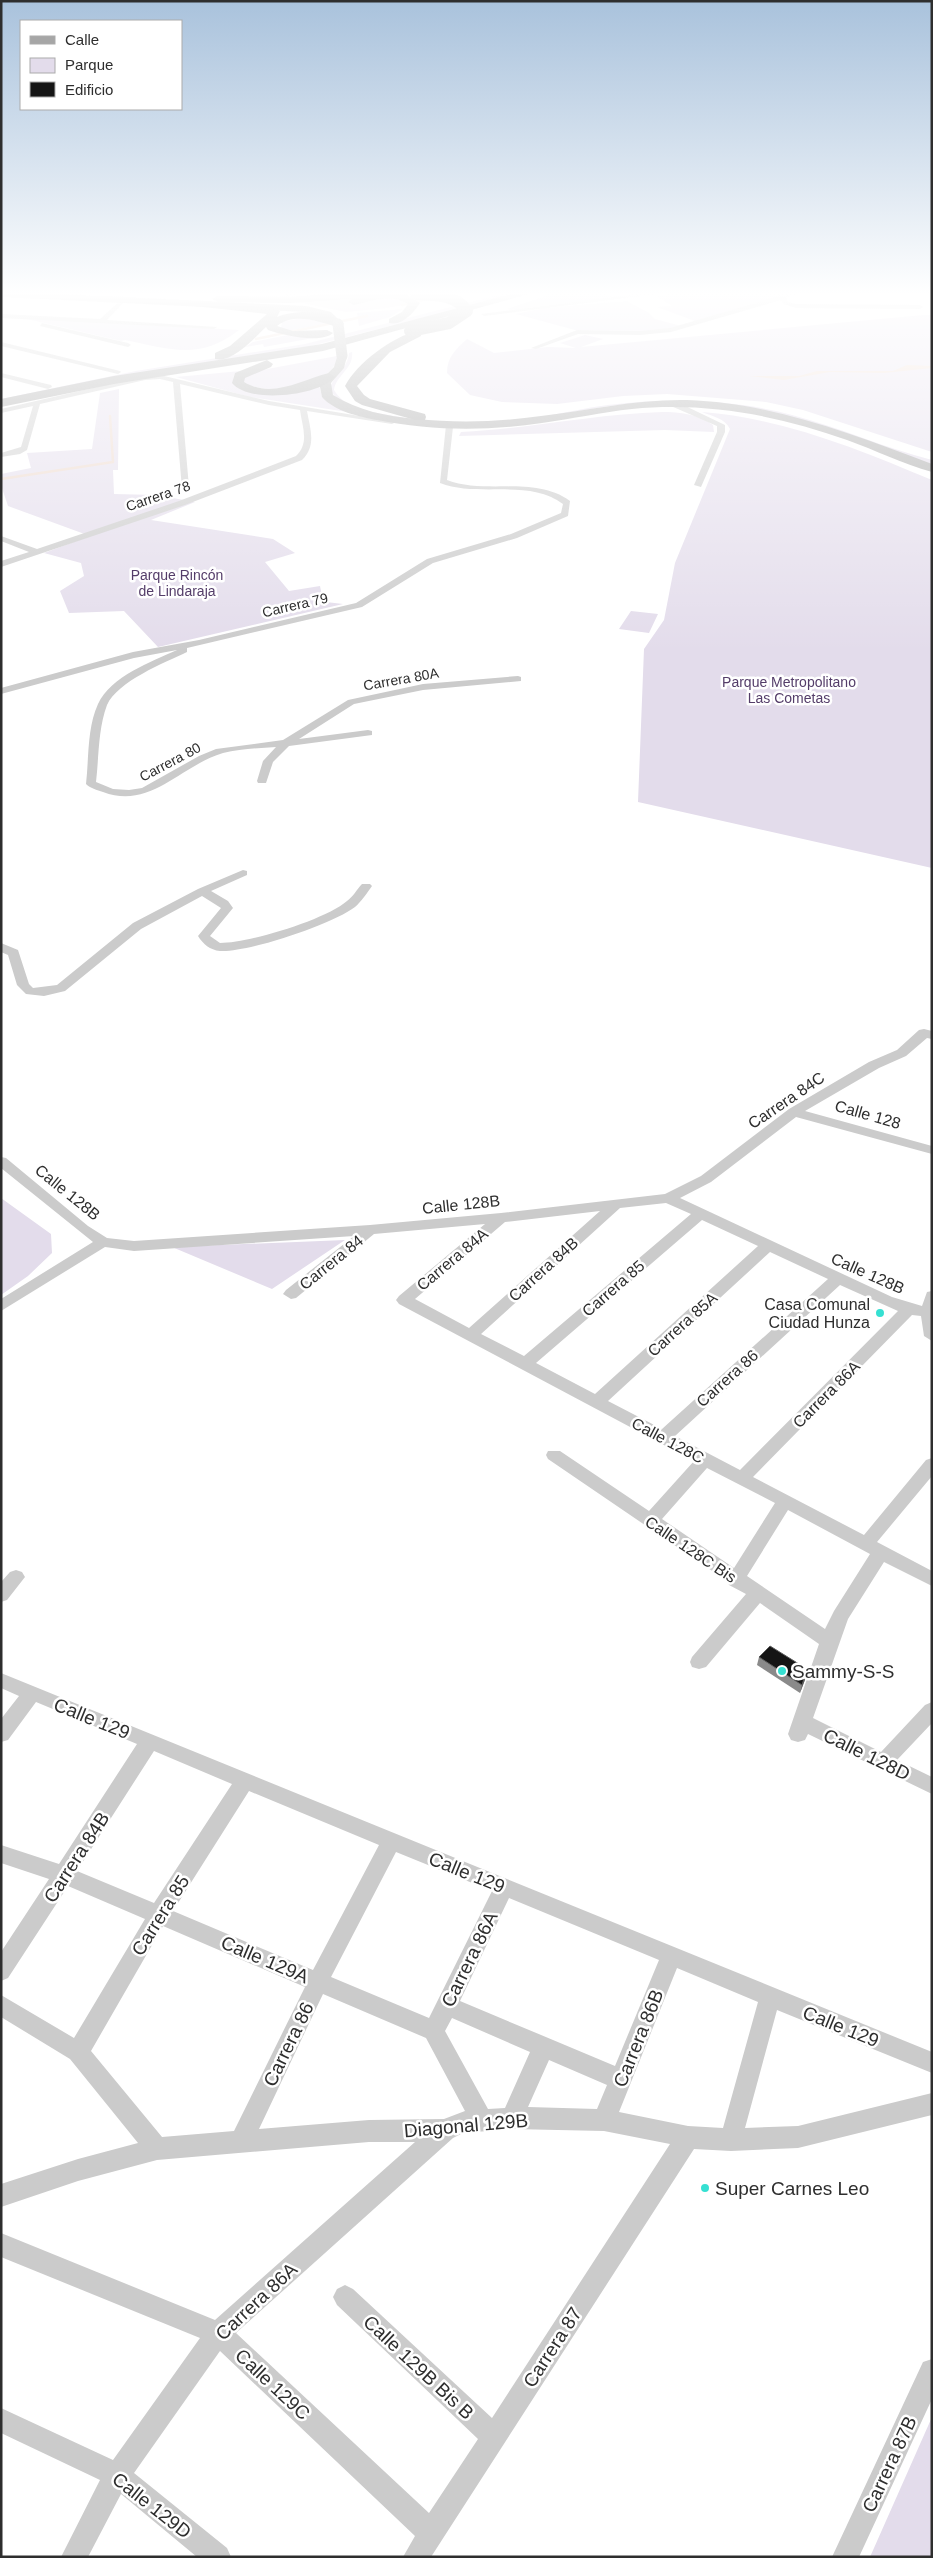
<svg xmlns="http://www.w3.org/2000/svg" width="933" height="2558" viewBox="0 0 933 2558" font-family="Arial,sans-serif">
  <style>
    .green { fill: #e3dceb }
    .water { fill: #ebd6c9 }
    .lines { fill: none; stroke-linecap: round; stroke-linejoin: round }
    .stream { stroke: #ebd6c9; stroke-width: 2.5 }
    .minor { fill: #cbcbcb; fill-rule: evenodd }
    .primary { fill: #a6a6a6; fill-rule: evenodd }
    .trunk { fill: #9e9e9e; fill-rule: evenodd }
    .primary-bridge { stroke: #a6a6a6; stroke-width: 11 }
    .trunk-bridge { stroke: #9e9e9e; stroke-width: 12 }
    .wall { fill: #8a8a8a }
    .shaded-wall { fill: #5b5b5b }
    .building { fill: #151515; stroke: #5b5b5b }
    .poi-dot { fill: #36e0d2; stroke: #fff; stroke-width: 2 }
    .labels { text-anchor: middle; stroke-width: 5; stroke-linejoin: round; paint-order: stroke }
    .far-street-label { font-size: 14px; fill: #2e2e2e; stroke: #fff }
    .far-park-label { font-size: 14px; fill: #543d69; stroke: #fff }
    .street-label { font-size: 16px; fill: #2e2e2e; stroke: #fff }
    .poi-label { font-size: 16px; fill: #2e2e2e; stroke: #fff; text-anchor: end }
    .near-poi-label { font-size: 19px; fill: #2e2e2e; stroke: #fff; text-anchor: start }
    .near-street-label { font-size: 19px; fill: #2e2e2e; stroke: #fff }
  </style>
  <rect width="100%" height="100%" fill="#fff"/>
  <path class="green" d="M355,294L450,296L387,308L346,312L293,301Z
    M502,294H516L311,346L1,401V399L136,371L305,344Z
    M551,294H607L613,297L511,310L507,309Z
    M668,294H777L780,297L695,321L657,307L672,306L656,296Z
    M627,301L649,313L655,319L681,326L655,331L575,330L516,314L544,308Z
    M403,309L390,317L359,326L357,313Z
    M924,315H932V452L803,410L766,402L667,394L623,396L557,404L502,402L470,395L447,373C447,357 456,349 467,339L494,353L548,347L576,348L560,343L585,335L603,339L581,347Z
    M23,318L239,330C199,361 170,349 125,340L121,341Z
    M301,318L329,323L288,331L281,328L282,322Z
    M288,335H330L264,347L263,344L245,347L253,342Z
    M352,352C354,369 336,375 334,390C344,407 365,411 383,414C434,424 489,425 541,417C563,413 585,408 608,405C668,398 733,399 792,415C839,427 884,448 932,460V466C829,424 744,395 631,404C600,406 571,413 541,418C502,424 463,424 424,421C395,419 347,417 330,390C332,375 348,369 349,353Z
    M337,356L339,360C335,365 329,373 323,377C299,389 268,394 243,383L244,376L252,372Z
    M241,371L234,375L233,381L252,391L319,385L322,396L354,413L250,397L176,377Z
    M119,389L118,470H113L114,494L156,495L195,502L151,520L273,539L295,553L265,562L289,591L320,586L322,596L309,600L343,604L158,647L124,611L69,613L60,591L84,576L81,563L44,553L90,536L8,506L1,485V474L31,468L27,453L92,449L100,393Z
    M662,412C680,412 698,414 713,425L714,432L665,430L459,436L461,432C529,429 594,414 662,412Z
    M702,412C782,418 858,449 932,480V868L638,802L644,649L664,620L675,563L730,429C725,418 711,416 702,412Z
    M631,611L658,614L649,633L619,629Z
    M1,1198L51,1234L52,1253L28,1276L1,1295Z
    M345,1240L272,1289L172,1247Z
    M932,2417V2557H870Z"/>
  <path class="water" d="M907,365L932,366V368L884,373L830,372L784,380L750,376H799L817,371H893Z"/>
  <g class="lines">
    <path class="stream" d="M402,305L427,299
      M256,339L367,316
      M1,479L113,462L110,416"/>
    <path class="minor" d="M286,294H295L278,302L273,301Z
      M636,294H656L484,316L481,314Z
      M778,294H796L786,298L788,302L796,304L920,305L923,307L920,309L796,308L784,304L781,300L671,332L640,335L578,334L536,349L531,348L577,330L640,331L670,328L779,296Z
      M123,298L125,301L107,320L217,327L214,329L1,318V314L100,319Z
      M42,323L128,343L131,345L128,347L40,326Z
      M1,342L120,371L121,372L118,374L1,346Z
      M1,373L51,385L52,387L48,389L1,377Z
      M160,375L269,401L396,422L392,424L307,411C310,429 317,445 302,460L185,505L1,567V561L29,552L1,541V536L37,549L179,501L296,456C310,443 302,426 300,410L269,405L180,384L189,487L182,489L173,382L160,379L145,380L40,404L27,450L20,454L1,457V453L21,447L33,406L1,413V409L145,376Z
      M671,402H677L725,425V432L701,487L694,485L717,432V426L671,406Z
      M446,425L453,427L447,480C485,495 534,475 570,501L568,516L517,538L433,563L362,607L187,648V652C164,663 118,681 107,705C98,729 99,757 96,782L113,789L129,790L142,788L199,756L216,749L283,740L348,700L423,684L518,676L521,677V681L423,690L354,704L299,739L368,730L372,731V735L289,746L273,762L266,783H258L257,781L263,761L276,747C259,748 240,749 223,753C181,765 151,810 103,792C97,790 90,788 86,784C89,758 87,728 98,704C111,676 151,662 177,650L134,658L1,694V688L133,652L199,640L356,603L427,559L511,534L561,513L563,504C529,478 478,498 440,483Z
      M243,870L247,871V875L211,891L228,901L233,908L210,936L220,943C249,943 325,920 347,901C353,897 357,889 362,884H370L372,886C367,893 361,902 355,907C333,924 247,953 220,951C210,950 203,944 198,936L221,908L202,896L141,929L65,991L44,996L26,994L17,985L8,955L1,952V943L18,950L29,984L33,988L57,985L133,923L198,889Z
      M924,1029L932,1031V1039L927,1038L906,1056L879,1068L805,1111L932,1146V1154L796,1117L711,1182L680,1198L892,1297L922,1306L927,1292L932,1291V1341L924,1336L921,1316L912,1315L753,1477L864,1535L926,1460L932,1458V1476L877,1542L932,1571V1586L884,1562L848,1619L813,1718L881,1752L925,1705L932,1702V1723L897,1760L932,1777V1794L808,1734L805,1740L798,1742L791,1740L788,1734L819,1644L760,1603L706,1667L699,1669L692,1667L690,1662L692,1657L746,1594L729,1585L727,1581L548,1459L546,1455L548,1451H560L649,1511L694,1461L399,1304L396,1300L399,1296L485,1224L374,1234L296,1298L291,1299L283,1294L286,1290L354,1236L134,1251L105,1247L1,1311V1299L93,1242L1,1168V1157L6,1158L88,1226L107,1238L134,1241L370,1225L501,1213L665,1194L701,1176L789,1109L869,1062L897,1050L919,1030ZM666,1203L691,1214L524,1356L481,1334L620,1208ZM600,1211L469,1328L415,1299L505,1222ZM702,1220L758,1246L595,1394L536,1363ZM770,1252L828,1279L662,1429L608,1401ZM840,1285L898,1311L740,1470L675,1436ZM707,1468L775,1503L734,1568L662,1519ZM788,1510L870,1554L834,1611L825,1629L747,1576Z
      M16,1570L22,1572L25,1577L7,1600L1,1602V1582L10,1572Z
      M1,1673L932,2052V2073L777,2010L745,2128L798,2126L932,2093V2115L798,2148L731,2151L694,2149L431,2557H403L415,2536L220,2351L134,2473L227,2548L231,2557H197L121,2494L88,2557H61L100,2480L1,2433V2408L113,2460L200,2338L1,2257V2233L215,2320L415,2142H369L157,2160L78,2181L1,2207V2184L78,2159L138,2143L70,2059L1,2017V1995L74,2038L145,1919L68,1886L8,1978L1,1981V1952L49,1879L1,1863V1845L59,1864L137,1744L36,1702L8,1740L1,1742V1719L19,1696L1,1688ZM154,1751L232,1784L154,1903L77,1871ZM249,1791L379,1845L313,1970L173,1911ZM396,1852L492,1891L429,2018L331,1977ZM509,1898L659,1960L615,2066L460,2001ZM163,1926L305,1987L234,2131L162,2137L91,2051ZM677,1968L758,2002L723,2128L688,2126L619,2112ZM323,1994L426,2038L465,2111L444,2119L369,2120L259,2129ZM452,2018L530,2052L505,2108L488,2109L445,2031ZM549,2060L607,2085L597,2109L528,2107ZM512,2129L604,2131L670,2144L492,2418L353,2289L345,2285L337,2289L333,2297L337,2305L478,2439L429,2513L236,2333L453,2138L463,2133Z
      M932,2359V2399L859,2557H832L923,2362Z"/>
    <path class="primary" d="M1,294H64L306,306L331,312L343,324L334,326L324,316L306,312L1,297Z
      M342,353L347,356L344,368L331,383L333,395C359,411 386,416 416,419C457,423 500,422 541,416C590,410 637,399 687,400C773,403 852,434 932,464V472C903,464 875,450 847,440C777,415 706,402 632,409C602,412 572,419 542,423C488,431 431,431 377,420C360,417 334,411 322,397L319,382L334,367L338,354Z"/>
    <path class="trunk" d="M323,294H405L420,303C413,313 403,326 389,323V319L402,312L408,304C391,293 372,301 354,305L348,302L352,299L289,303L218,302L212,299L218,296L289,297Z
      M511,294H529L323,351L114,384L1,407V399L114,376L322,344Z
      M198,301L274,308L280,311L277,317C295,310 330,309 344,324L338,327C318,322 296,312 277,326L293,331L327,330L333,333C321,344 282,335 268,330L266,327C254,338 233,363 215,359V353L230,346L267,314L194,306V302Z
      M417,331L421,332V336L390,352L357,386L364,395L370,399L425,414L426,417L425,420H415L362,405L355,401L345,386C357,363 392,337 417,331Z
      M267,360L273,364L271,367L245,378L244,382C272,399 301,380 329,373L335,377C319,396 249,404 232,383L235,373Z"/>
    <path class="primary-bridge" d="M338,324L342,356"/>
    <path class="trunk-bridge" d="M410,331L449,323L467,311C456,294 434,295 416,294"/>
  </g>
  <path class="wall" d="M759,1657L806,1677L800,1693L757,1665Z"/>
  <path class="shaded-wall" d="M807,1669L806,1677L800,1693L802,1685Z"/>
  <path class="building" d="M770,1646L807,1669L802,1685L759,1657Z"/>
  <linearGradient id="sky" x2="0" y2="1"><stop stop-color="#a9c2dc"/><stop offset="0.45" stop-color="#fff"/><stop offset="1" stop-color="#fff" stop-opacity="0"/></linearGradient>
  <rect width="933" height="652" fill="url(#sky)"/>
  <g class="poi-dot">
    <circle cx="880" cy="1313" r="5"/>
    <circle cx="782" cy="1671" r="5"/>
    <circle cx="705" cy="2188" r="5"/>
  </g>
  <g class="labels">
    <g class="far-street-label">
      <text transform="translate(158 496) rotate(-19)" y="5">Carrera 78</text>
      <text transform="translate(295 605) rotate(-13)" y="5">Carrera 79</text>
      <text transform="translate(401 679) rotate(-10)" y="5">Carrera 80A</text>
      <text transform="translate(170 762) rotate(-28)" y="5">Carrera 80</text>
    </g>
    <g class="far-park-label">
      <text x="177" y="580">Parque Rincón<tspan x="177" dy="16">de Lindaraja</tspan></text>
      <text x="789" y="687">Parque Metropolitano<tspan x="789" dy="16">Las Cometas</tspan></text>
    </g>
    <g class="street-label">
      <text transform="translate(786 1100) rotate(-34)" y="6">Carrera 84C</text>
      <text transform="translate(868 1114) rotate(16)" y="6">Calle 128</text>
      <text transform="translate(68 1192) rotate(39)" y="6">Calle 128B</text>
      <text transform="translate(461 1204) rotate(-6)" y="6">Calle 128B</text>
      <text transform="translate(452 1259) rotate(-40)" y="6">Carrera 84A</text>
      <text transform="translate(331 1262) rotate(-39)" y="6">Carrera 84</text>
      <text transform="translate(543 1269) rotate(-42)" y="6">Carrera 84B</text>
      <text transform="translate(868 1273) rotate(24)" y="6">Calle 128B</text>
      <text transform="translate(613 1288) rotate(-41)" y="6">Carrera 85</text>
      <text transform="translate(682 1324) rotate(-42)" y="6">Carrera 85A</text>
      <text transform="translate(727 1378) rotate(-42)" y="6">Carrera 86</text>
      <text transform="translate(826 1394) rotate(-45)" y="6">Carrera 86A</text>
      <text transform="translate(668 1440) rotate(28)" y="6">Calle 128C</text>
      <text transform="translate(691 1549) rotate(34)" y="6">Calle 128C Bis</text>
    </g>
    <g class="poi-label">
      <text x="870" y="1310">Casa Comunal<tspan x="870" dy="18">Ciudad Hunza</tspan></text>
    </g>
    <g class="near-poi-label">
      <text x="792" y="1678">Sammy-S-S</text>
      <text x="715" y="2195">Super Carnes Leo</text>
    </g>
    <g class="near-street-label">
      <text transform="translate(92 1718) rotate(22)" y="7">Calle 129</text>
      <text transform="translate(867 1754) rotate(26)" y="7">Calle 128D</text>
      <text transform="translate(76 1857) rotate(-57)" y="7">Carrera 84B</text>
      <text transform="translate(467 1872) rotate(22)" y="7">Calle 129</text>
      <text transform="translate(160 1915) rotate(-58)" y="7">Carrera 85</text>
      <text transform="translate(265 1959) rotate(23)" y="7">Calle 129A</text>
      <text transform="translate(469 1959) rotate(-64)" y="7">Carrera 86A</text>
      <text transform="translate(841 2026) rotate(22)" y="7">Calle 129</text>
      <text transform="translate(638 2038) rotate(-68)" y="7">Carrera 86B</text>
      <text transform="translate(288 2044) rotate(-64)" y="7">Carrera 86</text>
      <text transform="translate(466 2125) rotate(-5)" y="7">Diagonal 129B</text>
      <text transform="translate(256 2301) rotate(-43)" y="7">Carrera 86A</text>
      <text transform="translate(552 2347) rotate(-57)" y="7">Carrera 87</text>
      <text transform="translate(419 2367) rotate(43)" y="7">Calle 129B Bis B</text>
      <text transform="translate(273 2384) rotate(43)" y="7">Calle 129C</text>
      <text transform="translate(889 2464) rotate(-65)" y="7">Carrera 87B</text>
      <text transform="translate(152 2505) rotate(38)" y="7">Calle 129D</text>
    </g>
  </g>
  <rect width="933" height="2558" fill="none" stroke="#2e2e2e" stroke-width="5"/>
  <rect x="20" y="20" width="162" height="90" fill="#ffffff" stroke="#ababab"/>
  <rect x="30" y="36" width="25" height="8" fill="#a6a6a6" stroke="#ababab"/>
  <text x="65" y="45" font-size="15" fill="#2e2e2e">Calle</text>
  <rect x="30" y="58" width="25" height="15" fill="#e3dceb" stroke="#ababab"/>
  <text x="65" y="70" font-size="15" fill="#2e2e2e">Parque</text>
  <rect x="30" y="82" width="25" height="15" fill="#151515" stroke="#ababab"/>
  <text x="65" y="95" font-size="15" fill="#2e2e2e">Edificio</text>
</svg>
